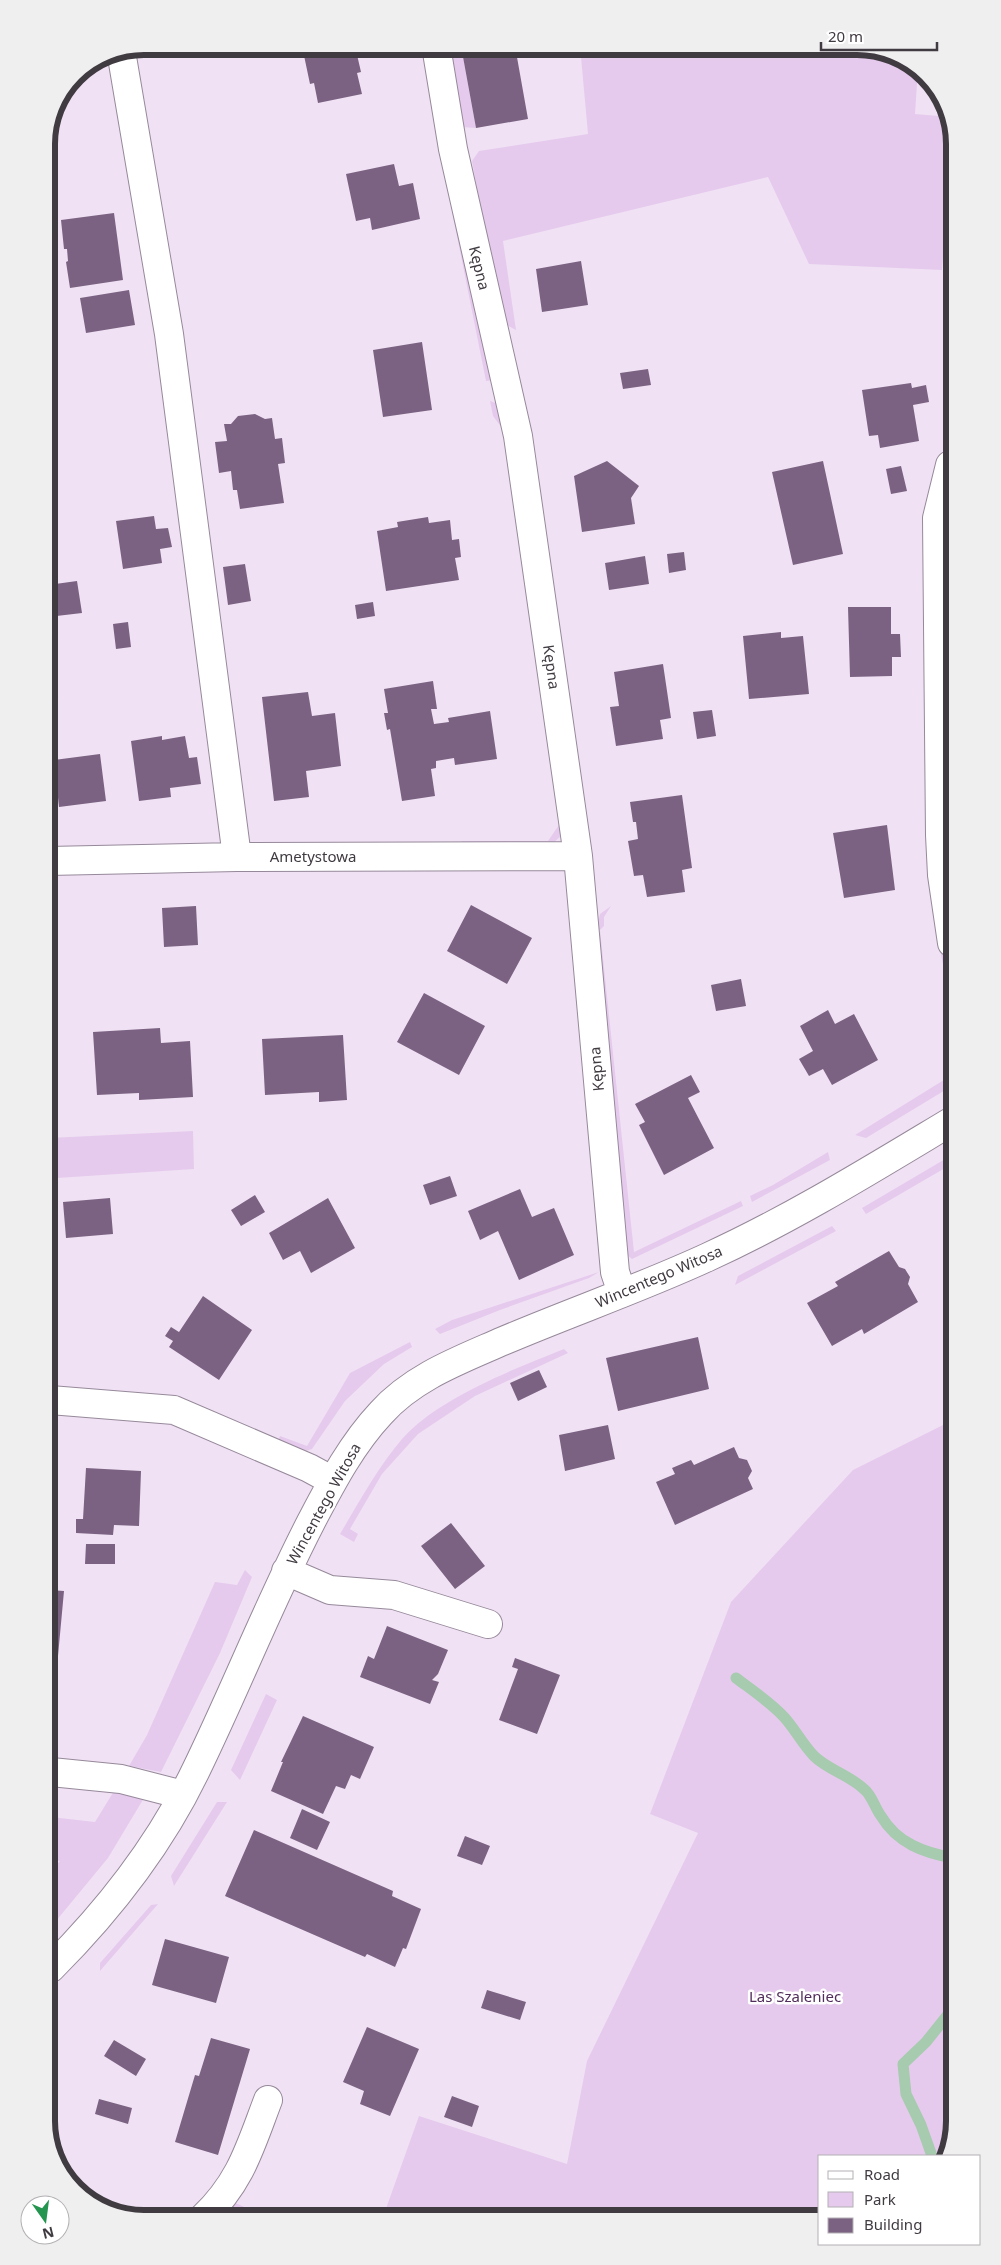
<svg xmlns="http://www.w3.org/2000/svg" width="1001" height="2265" viewBox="0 0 1001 2265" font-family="'Noto Sans',sans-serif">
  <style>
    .green { fill: #e5caed }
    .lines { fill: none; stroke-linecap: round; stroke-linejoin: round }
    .stream { stroke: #a6cbae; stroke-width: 11 }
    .building { fill: #7b6282 }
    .minor-casing { stroke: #96899a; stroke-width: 30 }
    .minor { stroke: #fff; stroke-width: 28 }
    .labels { text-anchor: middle; stroke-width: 5; stroke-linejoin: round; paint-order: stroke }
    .street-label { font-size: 15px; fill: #403a41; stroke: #fff }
    .park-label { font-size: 15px; fill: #512d5b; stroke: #fff }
    .rim { fill: none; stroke: #403a41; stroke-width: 6 }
  </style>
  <rect width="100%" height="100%" fill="#f0e2f4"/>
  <path class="green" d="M448,46H461L476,128L462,127Z
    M580,46H864L916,66L918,69L915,114L939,116L943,104L949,112L950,168L942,270L809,264L768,177L503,241L516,330L505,324L475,204L479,200L472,161L479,151L588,134Z
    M452,211L465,245L494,380L486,381Z
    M490,401L504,406L521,519L517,526L502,428L493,416Z
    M561,822V836L552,844L483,848L460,841H548Z
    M611,906L604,917V926L600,930L634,1252L741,1201L743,1206L632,1259L625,1253L596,931L600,914Z
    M932,909L937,910L952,983V1010Z
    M952,1075V1086L866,1138L855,1135Z
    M193,1131L194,1169L57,1178L49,1191V1138Z
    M828,1152L830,1160L752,1202L750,1196L773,1185Z
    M952,1155V1164L866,1214L862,1208Z
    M832,1226L836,1231L735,1285L738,1276Z
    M599,1272L589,1278L500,1310L440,1334L435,1329L452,1320Z
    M410,1342L412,1347L384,1364L345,1401L312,1449L306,1451L278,1441L280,1436L307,1446L350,1373Z
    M564,1349L568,1353L475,1396L418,1434L382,1474L350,1529L358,1534L354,1542L340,1534C359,1502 378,1467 402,1439C438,1398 514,1369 564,1349Z
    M953,1420L955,2121L943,2156H820V2214L383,2217L419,2116L567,2164L587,2061L698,1833L650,1814L731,1602L853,1470Z
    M245,1570L252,1577L220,1653L161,1772L129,1766L147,1735L215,1582L237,1585Z
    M266,1694L277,1700L240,1780L231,1770Z
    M114,1791L144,1798L108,1858L51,1927V1871L60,1861L51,1859V1817L95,1822Z
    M217,1802H227L174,1886L171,1876Z
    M158,1904L100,1971V1963L151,1905Z
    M231,2201L269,2218H216Z"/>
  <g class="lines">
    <path class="stream" d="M736,1678C752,1690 770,1702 784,1717C795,1729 803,1745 814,1756C828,1770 850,1775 865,1790C872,1796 875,1808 881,1816C897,1843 924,1853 954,1858
      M932,2156L921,2125L906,2094L903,2064L926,2042L954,2007"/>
  </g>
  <path class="building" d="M302,46H355L361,72L357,73L362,94L318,103L314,83L310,84Z
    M461,46H515L528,119L476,128Z
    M394,164L399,186L413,183L420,219L372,230L370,218L356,221L346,174Z
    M114,213L123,280L70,288L66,262L68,261L67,249H64L61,220Z
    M581,261L588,305L542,312L536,269Z
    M129,290L135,325L86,333L80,298Z
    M422,342L432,410L383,417L373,350Z
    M648,369L651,385L623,389L620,373Z
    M911,383L912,388L926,385L929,402L913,405L919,441L880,448L878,435L869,436L862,390Z
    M255,414L265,419L272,418L275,439L282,438L285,463L278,464L284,503L240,509L237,490H233L231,471L219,473L215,442L227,441L224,424H231L238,416Z
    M607,461L639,486L631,498L635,524L582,532L574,476Z
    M823,461L843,554L793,565L772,472Z
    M901,466L907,491L891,494L886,469Z
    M154,516L156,529L168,528L172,547L160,549L162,563L123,569L116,521Z
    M428,517L429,523L450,520L452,540L459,539L461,557L455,558L459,580L386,591L377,531L398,527L397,522Z
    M684,552L686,570L669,573L667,554Z
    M645,556L649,584L609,590L605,563Z
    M245,564L251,601L228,605L223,567Z
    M77,581L82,613L48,617V585Z
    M373,602L375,616L357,619L355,605Z
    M848,607H891V634H900L901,657H892V676L850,677Z
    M128,622L131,647L116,649L113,624Z
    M781,632V638L803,636L809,694L749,699L743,636Z
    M663,664L671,718L660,720L663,739L616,746L610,707L619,706L614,672Z
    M433,681L437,709H431L434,724L449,722L448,718L490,711L497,759L455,765L454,758L436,761V768L431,769L435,796L402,801L390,729L387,730L384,713H388L384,689Z
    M308,692L312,716L335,713L341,766L306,771L309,797L274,801L262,697Z
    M712,710L716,736L697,739L693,712Z
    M162,736V740L185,736L189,758L197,757L201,784L170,788L171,797L139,801L131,741Z
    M100,754L106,801L59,807L54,760Z
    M682,795L692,868L682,870L685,892L647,897L643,875L634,876L628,841L638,839L636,822H633L630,802Z
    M887,825L895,890L844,898L833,833Z
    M471,905L532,938L507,984L447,951Z
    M196,906L198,945L164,947L162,908Z
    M741,979L746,1006L716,1011L711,985Z
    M424,993L485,1026L459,1075L397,1042Z
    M828,1010L835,1024L854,1014L878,1060L832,1085L823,1069L809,1076L799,1059L813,1051L800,1026Z
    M160,1028L161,1043L190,1041L193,1097L139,1100V1093L97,1095L93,1032Z
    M343,1035L347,1100L319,1102V1092L265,1095L262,1039Z
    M691,1075L700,1092L688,1098L714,1148L664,1175L639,1125L645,1122L635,1104Z
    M450,1176L457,1196L430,1205L423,1185Z
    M520,1189L532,1217L554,1208L574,1255L519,1280L498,1231L480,1240L468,1211Z
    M255,1195L265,1212L241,1226L231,1210Z
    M110,1198L113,1234L66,1238L63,1202Z
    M328,1198L355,1248L311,1273L300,1251L283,1260L269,1233Z
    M889,1251L899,1267L905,1269L910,1277L908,1284L918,1302L864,1334L862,1329L832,1346L807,1303L838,1286L835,1282Z
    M203,1296L252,1330L219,1380L169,1347L173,1341L165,1336L171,1327L179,1332Z
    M698,1337L709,1389L618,1411L606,1358Z
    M539,1370L547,1387L518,1401L510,1383Z
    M608,1425L615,1459L565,1471L559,1435Z
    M734,1447L739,1458L747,1460L752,1471L748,1478L753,1489L675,1525L656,1482L675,1474L672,1468L691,1460L694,1465Z
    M86,1468L141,1471L139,1526L114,1525L113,1535L76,1533V1519H83Z
    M50,1479L57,1480L53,1525H50Z
    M451,1523L485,1566L455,1589L421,1546Z
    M86,1544H115V1564H85Z
    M50,1590L64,1591L52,1721H50Z
    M387,1626L448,1650L438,1674L432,1680L439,1682L430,1704L360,1677L368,1656L374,1659Z
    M515,1658L560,1675L537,1734L499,1720L518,1669L512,1667Z
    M303,1716L374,1747L360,1779L351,1775L345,1789L336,1786L323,1814L271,1791L283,1762H281Z
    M302,1809L330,1822L317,1850L290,1838Z
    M254,1830L393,1891L392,1896L421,1909L406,1949L403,1948L395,1967L367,1954L365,1957L225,1896Z
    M465,1836L490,1846L482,1865L457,1856Z
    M165,1939L229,1957L216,2003L152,1985Z
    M487,1990L526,2002L520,2020L481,2008Z
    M367,2027L419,2049L390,2116L360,2104L364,2091L343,2082Z
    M211,2038L250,2049L218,2155L175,2142L195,2075L199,2076Z
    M114,2040L146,2059L136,2076L104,2056Z
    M452,2096L479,2106L472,2127L444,2117Z
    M99,2099L132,2108L128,2124L95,2114Z"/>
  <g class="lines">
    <g class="minor-casing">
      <path id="minor" d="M436,46L453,149L518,436L578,856L615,1272L622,1293
        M121,51L169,334L237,857
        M950,465L937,518L940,835L942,875L952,943
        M48,861L237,857L578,856
        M50,1400L174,1410L309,1468L333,1481
        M286,1571L330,1590L394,1595L488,1624
        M51,1772L121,1779L183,1795
        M51,1968C109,1910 160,1845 196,1770C236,1688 269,1603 311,1522C331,1484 351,1445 381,1413C413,1377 460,1360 503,1341C571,1312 641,1288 708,1257C793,1218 872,1169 952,1121
        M203,2218C241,2182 250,2147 268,2100"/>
    </g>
    <use href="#minor" class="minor"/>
  </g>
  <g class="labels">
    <g class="street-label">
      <text transform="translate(479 268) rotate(76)" y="5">Kępna</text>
      <text transform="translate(551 667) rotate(82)" y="5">Kępna</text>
      <text x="313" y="862">Ametystowa</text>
      <text transform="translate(597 1069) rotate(-95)" y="5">Kępna</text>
      <text transform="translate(659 1277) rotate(-23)" y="5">Wincentego Witosa</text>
      <text transform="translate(324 1504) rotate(-61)" y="5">Wincentego Witosa</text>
    </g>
    <g class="park-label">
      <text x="795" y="2002">Las Szaleniec</text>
    </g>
  </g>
  <path d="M0 0H1001V2265H0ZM144 55H857A89 89 0 0 1 946 144V2121A89 89 0 0 1 857 2210H144A89 89 0 0 1 55 2121V144A89 89 0 0 1 144 55Z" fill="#f0eff0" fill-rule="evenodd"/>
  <path class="rim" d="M144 55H857A89 89 0 0 1 946 144V2121A89 89 0 0 1 857 2210H144A89 89 0 0 1 55 2121V144A89 89 0 0 1 144 55Z"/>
  <rect x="818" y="2155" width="162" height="90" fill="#ffffff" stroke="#b3b0b3"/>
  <rect x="828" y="2171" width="25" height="8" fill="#ffffff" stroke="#b3b0b3"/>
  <text x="864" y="2180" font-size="15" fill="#403a41">Road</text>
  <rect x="828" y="2192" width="25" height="15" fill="#e5caed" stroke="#b3b0b3"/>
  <text x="864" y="2205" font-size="15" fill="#403a41">Park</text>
  <rect x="828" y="2218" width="25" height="15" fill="#7b6282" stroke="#b3b0b3"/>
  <text x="864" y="2230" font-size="15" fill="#403a41">Building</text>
  <g transform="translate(45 2220) rotate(166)"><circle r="24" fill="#ffffff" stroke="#b3b0b3"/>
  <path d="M0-4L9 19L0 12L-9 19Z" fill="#24954f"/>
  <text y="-8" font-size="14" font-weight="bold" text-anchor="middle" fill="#403a41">N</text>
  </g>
  <path d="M821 42v8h116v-8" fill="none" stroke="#403a41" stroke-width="2.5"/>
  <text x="828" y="42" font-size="15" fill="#403a41" stroke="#ffffff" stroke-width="4" paint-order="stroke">20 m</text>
</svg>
